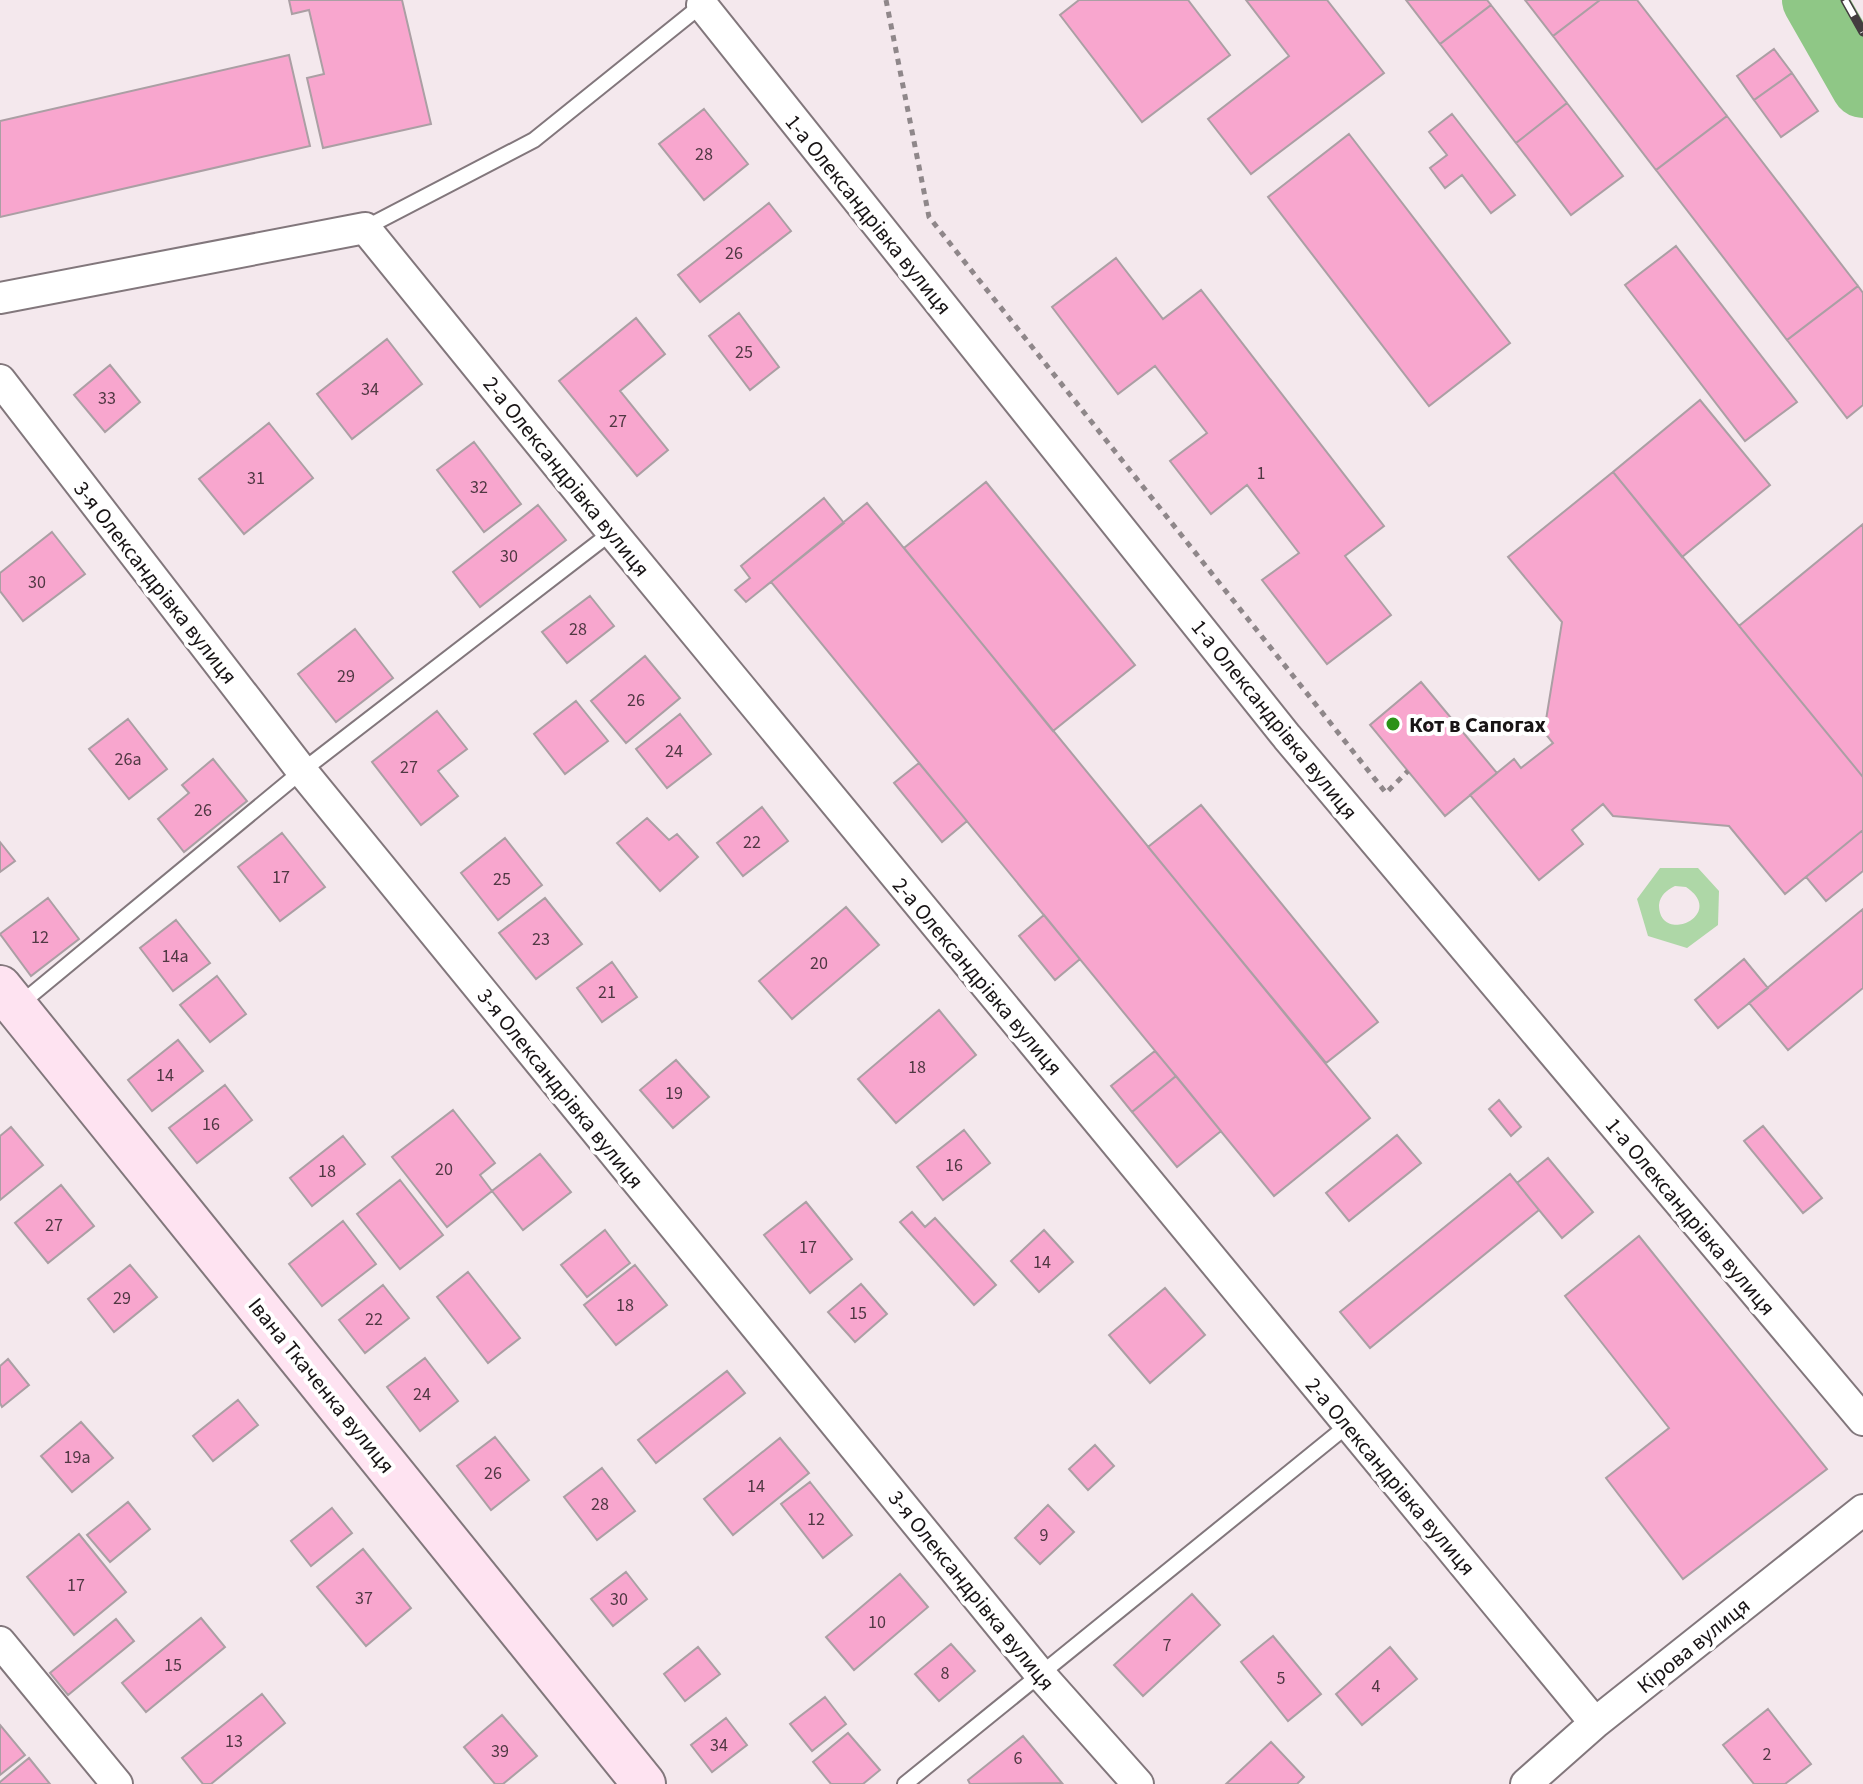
<svg xmlns="http://www.w3.org/2000/svg" width="1863" height="1784" viewBox="0 0 1863 1784" font-family="'Source Sans 3',sans-serif">
  <style>
    .green { fill: #aed7a7; fill-rule: evenodd }
    .lines { fill: none; stroke-linecap: round; stroke-linejoin: round }
    .river { stroke: #8fc786; stroke-width: 64 }
    .building { fill: #f8a6ce; stroke: #ab9fa4; stroke-width: 2 }
    .service-casing { stroke: #82777c; stroke-width: 18 }
    .minor-casing { stroke: #82777c; stroke-width: 34 }
    .secondary-casing { stroke: #82777c; stroke-width: 46 }
    .path { stroke: #8f878a; stroke-width: 5; stroke-dasharray: 6 6; stroke-linecap: butt }
    .service { stroke: #fff; stroke-width: 14 }
    .minor { stroke: #fff; stroke-width: 30 }
    .secondary { stroke: #fee3f1; stroke-width: 42 }
    .rail-casing { stroke: #433d3f; stroke-width: 9 }
    .rail { stroke: #fff; stroke-width: 6; stroke-dasharray: 18; stroke-linecap: butt }
    .poi-dot { fill: #2b9217; stroke: #fff; stroke-width: 3 }
    .labels { text-anchor: middle; stroke-width: 8; stroke-linejoin: round; paint-order: stroke }
    .number-label { font-size: 18px; fill: #503843 }
    .street-label { font-size: 22px; fill: #181415; stroke: #fff }
    .poi-label { font-size: 22px; font-weight: bold; fill: #181415; stroke: #fff; text-anchor: start }
  </style>
  <rect width="100%" height="100%" fill="#f4e8ed"/>
  <path class="green" d="M1660,868H1698L1719,891L1718,925L1687,948L1648,936L1637,899ZM1675,886L1686,887C1728,915 1659,946 1659,905C1660,895 1667,890 1675,886Z"/>
  <g class="lines">
    <path class="river" d="M1814,0L1863,86"/>
  </g>
  <path class="building" d="M289,0H402L431,124L323,148L307,78L324,74L309,10L292,14Z
    M1079,0H1188L1230,55L1142,122L1060,15Z
    M1246,0H1327L1384,73L1251,174L1208,119L1289,56Z
    M1406,0H1487L1491,5L1440,44Z
    M1525,0H1600L1553,36Z
    M1600,0H1637L1727,116L1656,170L1553,36Z
    M1491,5L1567,103L1516,143L1440,44Z
    M1774,49L1792,73L1754,100L1737,76Z
    M289,55L310,146L0,217V121Z
    M1792,73L1818,111L1781,137L1754,100Z
    M1567,103L1623,176L1571,215L1516,143Z
    M704,109L748,164L704,200L659,144Z
    M1452,114L1515,195L1491,213L1462,175L1445,188L1430,168L1447,155L1429,132Z
    M1727,116L1858,286L1787,340L1656,170Z
    M1349,134L1510,343L1429,406L1268,197Z
    M769,203L791,231L700,302L678,275Z
    M1676,246L1797,402L1745,441L1625,285Z
    M1116,258L1163,319L1201,290L1384,526L1345,556L1391,615L1327,664L1262,580L1299,553L1247,485L1211,514L1170,461L1207,433L1155,366L1118,394L1052,307Z
    M1858,286L1863,293V405L1847,418L1787,340Z
    M739,313L779,367L750,390L709,336Z
    M636,318L665,354L620,391L668,450L637,476L559,381Z
    M387,339L422,384L352,439L317,394Z
    M110,365L140,402L105,432L74,395Z
    M1700,400L1770,485L1682,557L1613,472Z
    M269,423L313,478L244,534L199,479Z
    M474,442L521,504L484,532L437,470Z
    M1613,472L1863,777V830L1785,894L1729,826L1613,816L1603,804L1572,830L1583,844L1539,880L1470,795L1514,759L1521,768L1553,743L1544,732L1562,622L1508,557Z
    M986,482L1135,665L1053,731L904,548Z
    M824,498L844,523L746,602L735,590L750,578L741,566Z
    M867,503L1370,1118L1274,1196L771,582Z
    M538,505L566,540L480,607L453,572Z
    M1863,524V777L1739,626Z
    M52,532L85,574L23,621L0,591V573Z
    M590,596L614,626L567,663L542,632Z
    M355,629L393,678L336,722L298,674Z
    M645,656L680,698L626,743L591,701Z
    M1421,682L1497,773L1445,816L1370,725Z
    M576,701L608,741L565,774L534,734Z
    M437,711L467,749L438,771L458,796L421,825L372,762Z
    M680,714L711,754L667,788L636,749Z
    M128,719L167,769L129,799L89,749Z
    M213,759L247,801L184,852L158,819L189,793L182,785Z
    M919,763L967,821L942,842L894,783Z
    M1201,805L1378,1022L1326,1063L1148,847Z
    M762,807L788,841L743,876L717,843Z
    M647,818L669,840L677,834L698,857L660,891L617,843Z
    M1863,830V871L1826,901L1806,877Z
    M282,833L325,887L280,921L238,867Z
    M505,838L542,885L498,920L461,873Z
    M0,842L15,861L0,872Z
    M48,898L79,939L31,976L0,934Z
    M545,898L582,944L536,979L499,933Z
    M846,907L879,945L792,1019L759,981Z
    M1863,909V988L1788,1050L1749,1003Z
    M1044,915L1080,959L1055,980L1019,936Z
    M176,920L210,963L173,991L140,948Z
    M1744,959L1768,988L1718,1028L1695,1000Z
    M612,962L637,997L602,1022L577,988Z
    M217,976L246,1014L210,1042L180,1005Z
    M939,1010L976,1055L896,1123L858,1079Z
    M178,1040L203,1071L152,1111L128,1080Z
    M1155,1051L1176,1076L1132,1112L1111,1086Z
    M676,1060L709,1097L673,1128L640,1090Z
    M1176,1076L1221,1131L1177,1167L1132,1112Z
    M225,1085L252,1120L197,1163L169,1128Z
    M1499,1100L1521,1127L1511,1136L1489,1109Z
    M453,1110L495,1163L480,1175L492,1191L447,1227L392,1157Z
    M1763,1126L1822,1198L1803,1213L1744,1141Z
    M11,1127L43,1165L0,1200V1136Z
    M964,1130L990,1163L943,1200L917,1167Z
    M1397,1135L1421,1163L1349,1221L1326,1193Z
    M343,1136L365,1164L312,1206L290,1178Z
    M540,1154L571,1192L523,1230L492,1191Z
    M1548,1158L1593,1212L1562,1238L1517,1183Z
    M1510,1174L1539,1210L1370,1348L1340,1312Z
    M400,1180L443,1235L400,1269L357,1214Z
    M61,1185L94,1226L48,1263L15,1223Z
    M806,1202L852,1259L810,1293L764,1235Z
    M912,1212L925,1227L935,1218L996,1285L974,1305L900,1222Z
    M343,1221L376,1264L322,1306L289,1264Z
    M605,1230L630,1263L587,1297L561,1265Z
    M1044,1230L1073,1262L1039,1292L1011,1261Z
    M1639,1236L1827,1469L1683,1579L1606,1478L1669,1428L1565,1296Z
    M130,1265L157,1297L114,1332L88,1299Z
    M635,1265L667,1305L616,1345L584,1305Z
    M468,1272L520,1338L488,1363L437,1297Z
    M861,1284L887,1314L855,1342L828,1312Z
    M383,1285L409,1318L365,1353L339,1320Z
    M1165,1288L1205,1335L1150,1383L1109,1335Z
    M425,1358L458,1401L420,1431L387,1387Z
    M8,1359L29,1385L2,1407L0,1403V1366Z
    M727,1371L745,1393L656,1463L638,1440Z
    M238,1400L258,1425L213,1461L193,1436Z
    M81,1422L113,1458L72,1492L41,1456Z
    M495,1437L529,1480L491,1510L457,1466Z
    M780,1438L809,1473L733,1535L704,1499Z
    M1095,1445L1114,1466L1088,1490L1069,1469Z
    M602,1468L635,1511L597,1540L564,1497Z
    M810,1482L852,1535L823,1558L781,1504Z
    M128,1502L150,1529L110,1562L87,1535Z
    M1048,1505L1074,1532L1040,1564L1015,1538Z
    M332,1508L352,1533L311,1566L291,1541Z
    M79,1534L126,1592L74,1635L27,1577Z
    M363,1549L411,1608L366,1646L317,1587Z
    M626,1572L647,1599L613,1626L591,1599Z
    M900,1574L928,1607L854,1670L826,1637Z
    M1192,1594L1220,1625L1143,1696L1114,1665Z
    M201,1618L225,1647L146,1712L122,1683Z
    M116,1619L134,1641L68,1695L50,1673Z
    M1273,1636L1321,1694L1288,1721L1241,1662Z
    M951,1644L975,1671L939,1701L915,1674Z
    M698,1647L720,1674L685,1701L664,1674Z
    M1390,1647L1417,1679L1362,1725L1336,1694Z
    M262,1694L285,1723L211,1784H203L182,1758Z
    M825,1697L846,1724L812,1751L790,1724Z
    M1768,1709L1811,1764L1785,1784H1754L1723,1745Z
    M502,1715L537,1756L503,1784H495L464,1747Z
    M726,1718L747,1745L712,1772L691,1745Z
    M0,1725L25,1755L0,1775Z
    M848,1733L880,1770L863,1784H831L813,1762Z
    M1023,1736L1062,1783L970,1784L968,1780Z
    M1271,1742L1304,1777L1297,1784H1226Z
    M29,1758L50,1784H0V1782Z"/>
  <g class="lines">
    <g class="service-casing">
      <path id="service" d="M365,228L534,140L703,4
        M19,1005L302,771L612,532
        M905,1784L1348,1425"/>
    </g>
    <g class="minor-casing">
      <path id="minor" d="M702,5L1287,737L1863,1420
        M0,298L365,228L612,532L1595,1723
        M0,380L302,771L1040,1674L1138,1784
        M0,1642L117,1784
        M1526,1784L1595,1723L1863,1510"/>
    </g>
    <g class="secondary-casing">
      <path id="secondary" d="M0,987L644,1784"/>
    </g>
    <path class="path" d="M886,0L929,217L1386,793L1408,771"/>
    <use href="#service" class="service"/>
    <use href="#minor" class="minor"/>
    <use href="#secondary" class="secondary"/>
    <g class="rail-casing">
      <path id="rail" d="M1845,0L1863,32"/>
    </g>
    <use href="#rail" class="rail"/>
  </g>
  <circle class="poi-dot" cx="1393" cy="724" r="8"/>
  <g class="labels">
    <g class="number-label">
      <text x="704" y="160">28</text>
      <text x="734" y="259">26</text>
      <text x="744" y="358">25</text>
      <text x="370" y="395">34</text>
      <text x="107" y="404">33</text>
      <text x="618" y="427">27</text>
      <text x="1261" y="479">1</text>
      <text x="256" y="484">31</text>
      <text x="479" y="493">32</text>
      <text x="509" y="562">30</text>
      <text x="37" y="588">30</text>
      <text x="578" y="635">28</text>
      <text x="346" y="682">29</text>
      <text x="636" y="706">26</text>
      <text x="674" y="757">24</text>
      <text x="128" y="765">26а</text>
      <text x="409" y="773">27</text>
      <text x="203" y="816">26</text>
      <text x="752" y="848">22</text>
      <text x="281" y="883">17</text>
      <text x="502" y="885">25</text>
      <text x="40" y="943">12</text>
      <text x="541" y="945">23</text>
      <text x="175" y="962">14а</text>
      <text x="819" y="969">20</text>
      <text x="607" y="998">21</text>
      <text x="917" y="1073">18</text>
      <text x="165" y="1081">14</text>
      <text x="674" y="1099">19</text>
      <text x="211" y="1130">16</text>
      <text x="954" y="1171">16</text>
      <text x="444" y="1175">20</text>
      <text x="327" y="1177">18</text>
      <text x="54" y="1231">27</text>
      <text x="808" y="1253">17</text>
      <text x="1042" y="1268">14</text>
      <text x="122" y="1304">29</text>
      <text x="625" y="1311">18</text>
      <text x="858" y="1319">15</text>
      <text x="374" y="1325">22</text>
      <text x="422" y="1400">24</text>
      <text x="77" y="1463">19а</text>
      <text x="493" y="1479">26</text>
      <text x="756" y="1492">14</text>
      <text x="600" y="1510">28</text>
      <text x="816" y="1525">12</text>
      <text x="1044" y="1541">9</text>
      <text x="76" y="1591">17</text>
      <text x="364" y="1604">37</text>
      <text x="619" y="1605">30</text>
      <text x="877" y="1628">10</text>
      <text x="1167" y="1651">7</text>
      <text x="173" y="1671">15</text>
      <text x="945" y="1679">8</text>
      <text x="1281" y="1684">5</text>
      <text x="1376" y="1692">4</text>
      <text x="234" y="1747">13</text>
      <text x="719" y="1751">34</text>
      <text x="500" y="1757">39</text>
      <text x="1767" y="1760">2</text>
      <text x="1018" y="1764">6</text>
    </g>
    <g class="street-label">
      <text transform="translate(869 214) rotate(51)" y="8">1-а Олександрівка вулиця</text>
      <text transform="translate(567 476) rotate(51)" y="8">2-а Олександрівка вулиця</text>
      <text transform="translate(156 582) rotate(52)" y="8">3-я Олександрівка вулиця</text>
      <text transform="translate(1275 719) rotate(51)" y="8">1-а Олександрівка вулиця</text>
      <text transform="translate(978 976) rotate(50)" y="8">2-а Олександрівка вулиця</text>
      <text transform="translate(561 1088) rotate(51)" y="8">3-я Олександрівка вулиця</text>
      <text transform="translate(1691 1216) rotate(50)" y="8">1-а Олександрівка вулиця</text>
      <text transform="translate(322 1385) rotate(51)" y="8">Івана Ткаченка вулиця</text>
      <text transform="translate(1391 1476) rotate(50)" y="8">2-а Олександрівка вулиця</text>
      <text transform="translate(972 1590) rotate(51)" y="8">3-я Олександрівка вулиця</text>
      <text transform="translate(1693 1645) rotate(-39)" y="8">Кірова вулиця</text>
    </g>
    <g class="poi-label">
      <text x="1409" y="732">Кот в Сапогах</text>
    </g>
  </g>
</svg>
